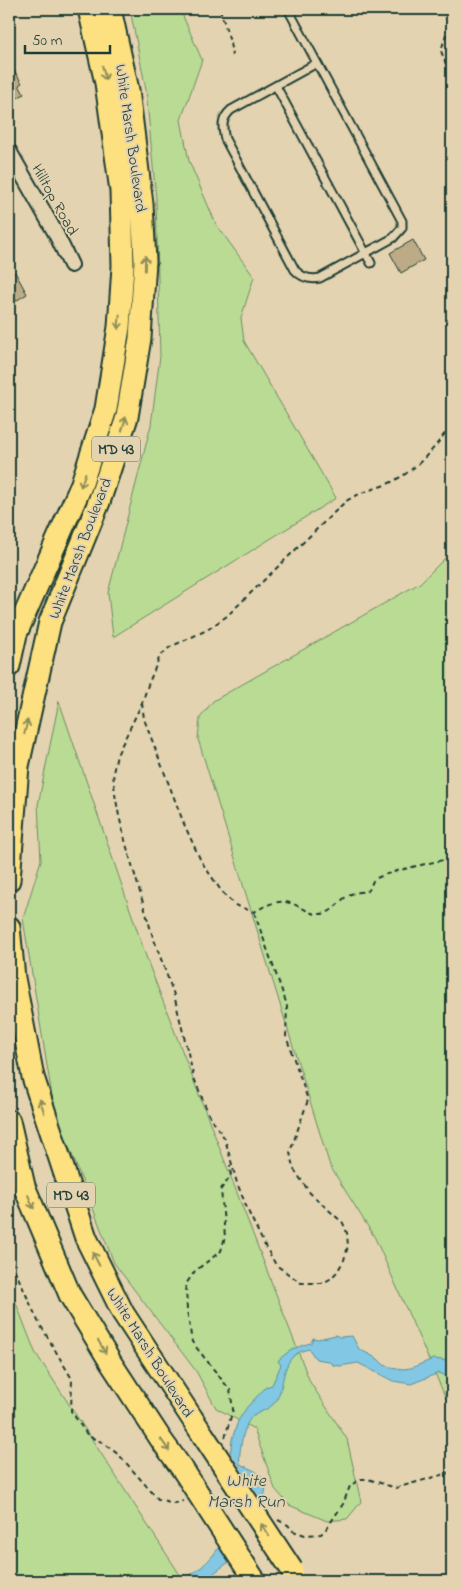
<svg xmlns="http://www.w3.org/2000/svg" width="461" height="1590" viewBox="0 0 461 1590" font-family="'Indie Flower',sans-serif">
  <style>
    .green { fill: #b9db94; stroke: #6c8c64 }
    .water { fill: #82c7e3; stroke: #5a909d }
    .pier { fill: #e4d3b0 }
    .building { fill: #bcab86; stroke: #1f3d34 }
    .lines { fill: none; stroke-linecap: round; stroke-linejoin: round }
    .service-casing { stroke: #1f3d34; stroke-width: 11 }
    .minor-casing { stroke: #1f3d34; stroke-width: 18 }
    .primary-casing { stroke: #1f3d34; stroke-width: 25 }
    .path { stroke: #1f3d34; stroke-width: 2; stroke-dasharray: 5 4; stroke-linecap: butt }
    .service { stroke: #e4d3b0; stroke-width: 7 }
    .minor { stroke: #e4d3b0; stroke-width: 14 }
    .primary { stroke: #fde080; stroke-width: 21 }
    .primary-bridge-casing { stroke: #1f3d34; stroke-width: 25; stroke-linecap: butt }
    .primary-bridge { stroke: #fde080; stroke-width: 21 }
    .oneway { stroke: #8e8e5a }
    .labels { text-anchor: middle; stroke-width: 4; stroke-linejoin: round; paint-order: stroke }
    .shield { fill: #e4d3b0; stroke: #5a6a59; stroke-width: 1 }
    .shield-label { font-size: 15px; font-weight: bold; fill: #1f3d34 }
    .street-label { font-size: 16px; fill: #1f3d34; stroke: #e4d3b0 }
    .water-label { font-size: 18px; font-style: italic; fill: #294b46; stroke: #e4d3b0 }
  </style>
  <rect width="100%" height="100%" fill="#e4d3b0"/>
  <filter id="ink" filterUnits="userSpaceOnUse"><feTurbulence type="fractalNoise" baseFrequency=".02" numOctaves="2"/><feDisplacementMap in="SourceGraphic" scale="10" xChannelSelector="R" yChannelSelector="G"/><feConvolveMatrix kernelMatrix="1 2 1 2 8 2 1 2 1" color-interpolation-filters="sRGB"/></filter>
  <g filter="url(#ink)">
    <path class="green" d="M130,9H180L202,60L181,120L189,161L216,224L254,277L241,318L244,341L336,498L113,637L108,593L151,425L160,356L156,199L146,90Z
      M452,551V1412L375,1238L330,1166L198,739L200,718L213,701L420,583Z
      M59,701L149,965L310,1382L347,1439L361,1502L347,1519L327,1521L289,1505L275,1489L254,1429L216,1408L196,1371L114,1263L54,1108L23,919L41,860L38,805Z
      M9,1285L35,1352L184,1581H9Z"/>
    <path class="water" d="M336,1335L339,1337L352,1336L359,1349L378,1359L384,1365L391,1367L403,1369L411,1368L433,1359L452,1361V1383L449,1377L439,1373L411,1384L393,1381L358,1363L340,1366L333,1365L328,1361L316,1359L309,1349C279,1355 287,1381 276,1401C272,1408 259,1412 253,1416C244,1422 238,1454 240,1464L255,1471L262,1477L266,1486L264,1499L229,1562L203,1581H180C196,1572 209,1563 219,1547L232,1439L238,1421L247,1407L266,1387L272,1385L281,1365L278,1361C285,1352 300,1345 311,1343L313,1338L318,1339Z"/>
    <path class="pier" d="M228,1449L264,1504L231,1565L217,1544Z"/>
    <path class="building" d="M9,62L22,83L19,85L24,94L9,103Z
      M413,240L424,260L401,273L390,253Z
      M15,272L27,294L14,302L9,294V276Z"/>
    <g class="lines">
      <g class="service-casing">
        <path id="service" d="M288,9L402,221V228L393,238L320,278C310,280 302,278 295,270L225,139C222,127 221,119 231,110L317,63
          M276,86L371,263"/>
      </g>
      <g class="minor-casing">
        <path id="minor" d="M9,151L55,232L71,265"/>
      </g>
      <g class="primary-casing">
        <path id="primary" d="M9,666L16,634L81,486L106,409L119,327L123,266L121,191L106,83L89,9
          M9,880L18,766L50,622L99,502L127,417L140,338L145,261L142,204L128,90L110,9
          M9,927L14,978L33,1077L86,1238L123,1313L203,1435
          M9,1121L24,1186L70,1295L111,1363L162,1441L183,1470"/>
      </g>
      <path class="path" d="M220,9L230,42L232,56
        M442,9L449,24L441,51L452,80
        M142,703L144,719L184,824L201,861L222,892L235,905L254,912C272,902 282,897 302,908C307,911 314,915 320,914C333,914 339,900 349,895C355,892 362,892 368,891C371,888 371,884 373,881C378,873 440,861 452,858
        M254,912L287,1005L286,1036L308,1100L290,1152L293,1168L310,1193L343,1223L347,1233L348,1246L344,1260L337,1272L330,1279L323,1283H301L276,1265L263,1242L249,1213L237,1183L225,1139L209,1115L194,1078L174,995L152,934L126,844L119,816L115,794L113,773L117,755L142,703L148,685L160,656L170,647L207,630L227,616L346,501C359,493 371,490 385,485C414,473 435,449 452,423
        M9,1252L13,1266L38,1321L72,1379L71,1411L88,1436L104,1443L120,1456L158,1499L174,1503L183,1501
        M225,1438L233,1409L230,1390L192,1342L187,1310L186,1284L195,1271L221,1251L225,1237L221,1189L231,1176L230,1165
        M278,1520L288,1525L293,1531L305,1535L321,1534L327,1528L343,1504L350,1486L360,1479H368L396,1488L452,1472"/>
      <use href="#service" class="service"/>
      <use href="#minor" class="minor"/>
      <use href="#primary" class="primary"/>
      <g class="primary-bridge-casing">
        <path id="primary-bridge" d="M203,1435L292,1570
          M183,1470L255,1581"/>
      </g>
      <use href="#primary-bridge" class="primary-bridge"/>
    </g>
    <defs><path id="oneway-shaft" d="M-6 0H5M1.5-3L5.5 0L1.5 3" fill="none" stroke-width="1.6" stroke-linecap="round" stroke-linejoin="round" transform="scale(1.25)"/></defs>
    <g class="oneway">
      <use href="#oneway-shaft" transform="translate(104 73) rotate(77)"/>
      <use href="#oneway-shaft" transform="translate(145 263) rotate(-89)"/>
      <use href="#oneway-shaft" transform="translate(119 322) rotate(95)"/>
      <use href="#oneway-shaft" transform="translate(124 424) rotate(-73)"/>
      <use href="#oneway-shaft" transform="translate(83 480) rotate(109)"/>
      <use href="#oneway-shaft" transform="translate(26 727) rotate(-77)"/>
      <use href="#oneway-shaft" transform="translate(42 1106) rotate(-108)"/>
      <use href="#oneway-shaft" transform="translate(31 1202) rotate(67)"/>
      <use href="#oneway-shaft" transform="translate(96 1259) rotate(-117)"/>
      <use href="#oneway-shaft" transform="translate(102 1347) rotate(59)"/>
      <use href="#oneway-shaft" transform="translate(165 1445) rotate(55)"/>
      <use href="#oneway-shaft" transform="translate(265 1530) rotate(-123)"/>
    </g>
  </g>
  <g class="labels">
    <g class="shield">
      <rect x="92" y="436.5" width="48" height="25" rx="4"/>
      <rect x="47" y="1182.5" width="48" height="25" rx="4"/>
    </g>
    <g class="shield-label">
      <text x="116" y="454">MD 43</text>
      <text x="71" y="1200">MD 43</text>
    </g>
    <g class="street-label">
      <text transform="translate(132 138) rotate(82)" y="6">White Marsh Boulevard</text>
      <text transform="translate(56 199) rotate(61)" y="6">Hilltop Road</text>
      <text transform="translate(79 548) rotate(-69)" y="6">White Marsh Boulevard</text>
      <text transform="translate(151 1352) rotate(58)" y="6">White Marsh Boulevard</text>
    </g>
    <g class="water-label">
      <text x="246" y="1486">White<tspan x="246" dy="21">Marsh Run</tspan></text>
    </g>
  </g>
  <rect width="461" height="1590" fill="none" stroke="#e4d3b0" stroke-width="30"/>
  <rect x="15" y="15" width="431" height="1560" fill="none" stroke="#1f3d34" stroke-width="2" filter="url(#ink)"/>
  <path d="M25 45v8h85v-8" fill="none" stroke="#1f3d34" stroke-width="2.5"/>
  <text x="32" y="45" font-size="15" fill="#1f3d34" stroke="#e4d3b0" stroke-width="4" paint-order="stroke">50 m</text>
</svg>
